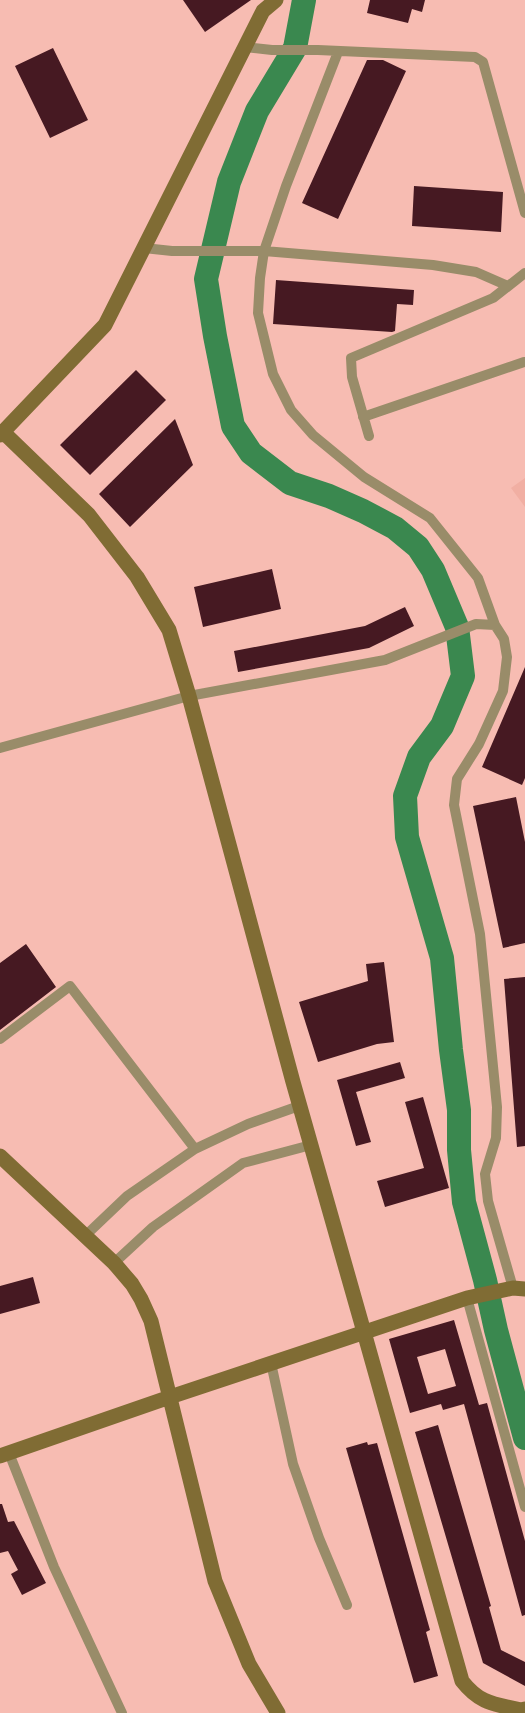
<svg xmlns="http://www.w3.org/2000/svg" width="525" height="1713" viewBox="0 0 525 1713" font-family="Inter,sans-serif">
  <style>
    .built { fill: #f1afa3 }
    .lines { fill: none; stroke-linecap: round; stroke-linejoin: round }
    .river { stroke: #3a884f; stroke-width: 24 }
    .building { fill: #461922; fill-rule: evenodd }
    .street { stroke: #998c69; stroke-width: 10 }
    .secondary { stroke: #806c34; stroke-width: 15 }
  </style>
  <rect width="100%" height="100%" fill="#f7bcb2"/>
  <path class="built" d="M525,478V507L511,488Z"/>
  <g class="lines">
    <path class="river" d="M304,0L295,48L257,111L229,182L206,279L215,336L233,426L251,453L290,483L329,496L363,511L395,528L418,547L433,570L457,627L463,676L442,726L419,757L405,796L407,837L442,958L451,1050L459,1110V1150L464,1202L485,1280L496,1330L525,1438"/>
  </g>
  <path class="building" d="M183,0H251L205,32Z
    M370,0H425L422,12L412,9L408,23L367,13Z
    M53,48L88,120L50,138L15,66Z
    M367,60H383L406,71L338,219L302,203Z
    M414,186L503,192L501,232L412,226Z
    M276,280L414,290L413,305L397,304L395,331L392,332L273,324Z
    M136,370L166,400L90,475L60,445Z
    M175,419L193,465L130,527L99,494Z
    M272,569L281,609L203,627L194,587Z
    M405,607L414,626L369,648L238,672L234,651L365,626Z
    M525,667V778L522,785L482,767Z
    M516,797L525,842V943L503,948L473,806Z
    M26,944L56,987L0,1030V963Z
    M384,962L394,1042L377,1044L318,1062L299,1002L368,981L366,964Z
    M525,977V1146L517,1147L504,979Z
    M400,1062L405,1078L356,1092L371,1142L356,1146L337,1080Z
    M423,1097L449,1188L385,1207L377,1181L424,1168L405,1102Z
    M33,1277L40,1303L0,1314V1286Z
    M454,1320L479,1405L487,1403L525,1541V1615L522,1616L464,1404L443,1410L441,1404L410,1413L389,1339ZM445,1349L456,1386L428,1394L417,1357Z
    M438,1425L491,1606L489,1607L501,1650L525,1662V1686L483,1663L415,1432Z
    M367,1442L368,1445L377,1443L430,1630L426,1632L438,1676L414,1683L346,1448Z
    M0,1504H2L8,1522L14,1521L46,1583L22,1595L11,1574L18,1570L8,1551L0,1553Z"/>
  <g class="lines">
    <path class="street" d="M245,47L272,50H318L475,57L483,62L525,213
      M338,52L286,186L264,251L260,278L258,313L273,374L291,410L313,435L364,477L430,518L478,578L495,625
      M144,248L172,251H264L433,265L476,272L508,286
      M363,417L524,362
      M369,436L352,377L351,358L493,298L525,273
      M0,748L189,696L385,660L476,624L495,625L504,639L507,657L503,691L479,744L457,779L454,805L480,934L497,1107L496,1138L485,1174L488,1201L513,1288
      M0,1039L70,986L195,1149
      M85,1236L127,1196L195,1149L248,1124L299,1106
      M114,1263L153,1227L243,1163L311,1145
      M467,1298L525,1507
      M271,1363L293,1464L319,1538L347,1605
      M9,1453L54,1567L122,1713"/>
    <path class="secondary" d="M3,432L89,515L137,577L169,630L189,696L293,1082L364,1332L462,1681C480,1704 494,1704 521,1710L525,1709
      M0,435L105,325L263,11L276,0
      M0,1156L114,1263L132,1284L141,1299L151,1321L215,1581L249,1664L278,1713
      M0,1456L170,1397L467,1298L513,1288L525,1289"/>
  </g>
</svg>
